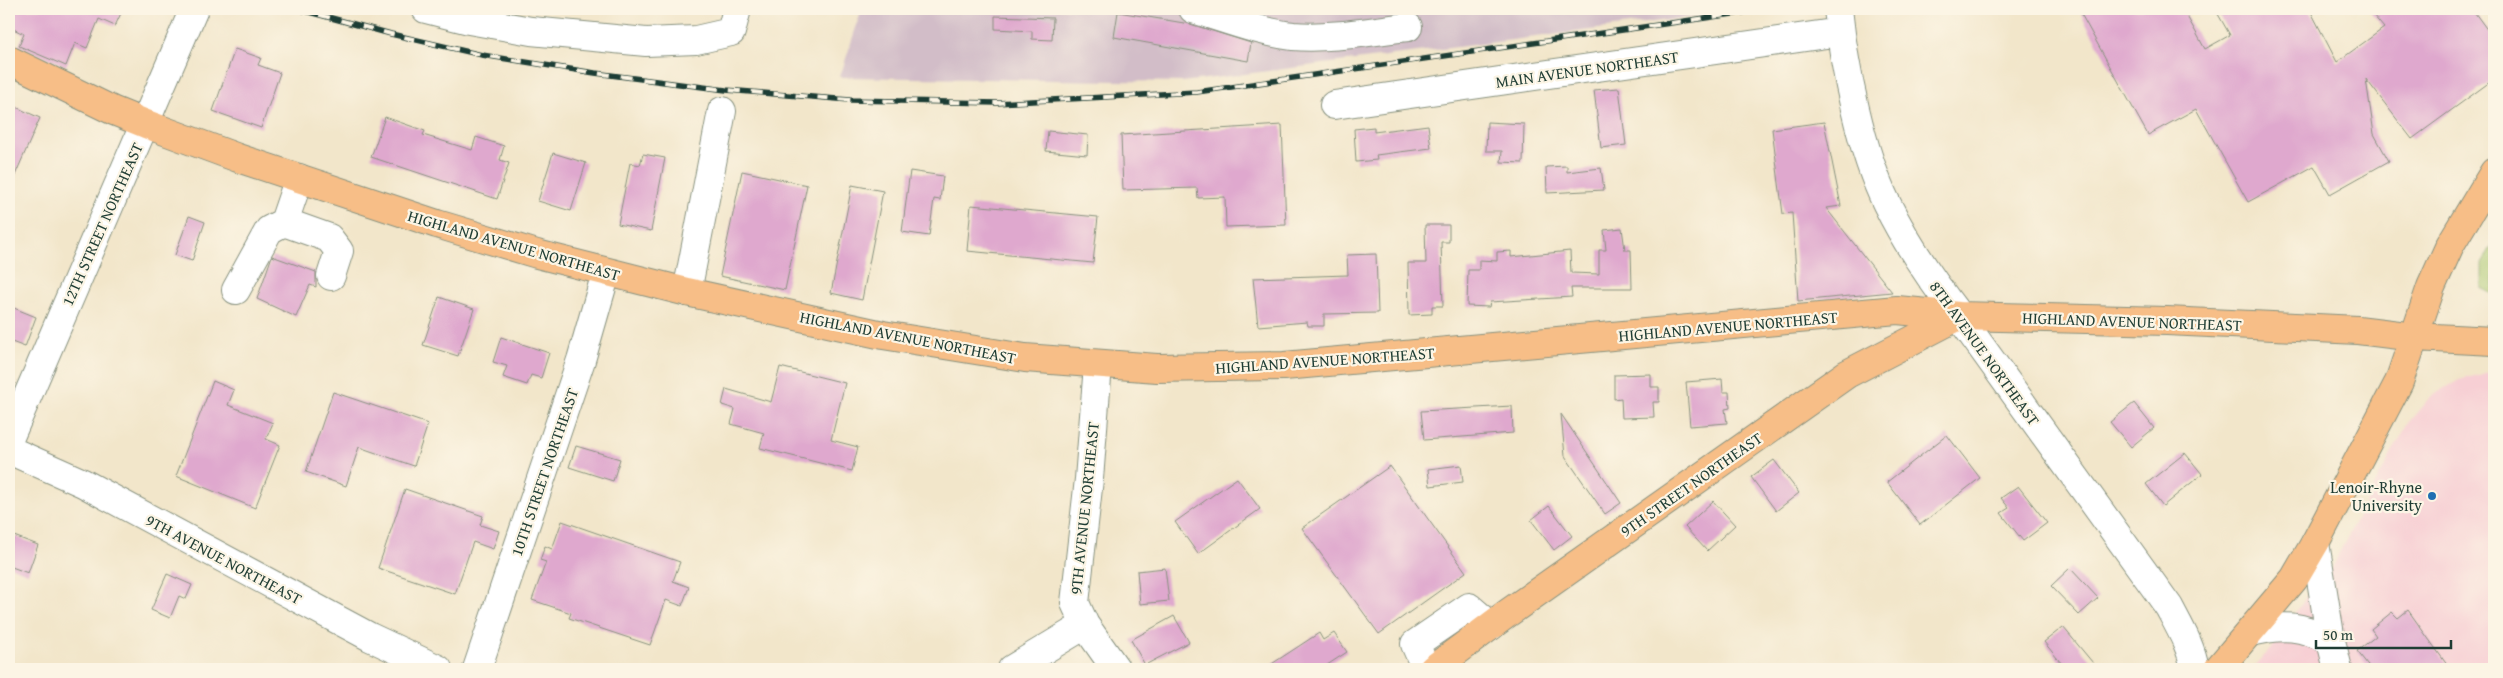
<svg xmlns="http://www.w3.org/2000/svg" width="2503" height="678" viewBox="0 0 2503 678" font-family="'Gentium Book Plus',serif">
  <style>
    .built { fill: #f7cfd4 }
    .industrial { fill: #d2bdc8 }
    .green { fill: #a9c66d; stroke: #648250 }
    .building { fill: #dfa8ce }
    .lines { fill: none; stroke-linecap: round; stroke-linejoin: round }
    .minor-casing { stroke: #88927f; stroke-width: 30 }
    .major-casing { stroke: #88927f; stroke-width: 30 }
    .minor { stroke: #fff; stroke-width: 28 }
    .major { stroke: #f7be87; stroke-width: 28 }
    .rail-casing { stroke: #1f3d34; stroke-width: 5.5 }
    .rail { stroke: #fcf5e5; stroke-width: 4; stroke-dasharray: 11; stroke-linecap: butt }
    .poi-dot { fill: #1f6fb2; stroke: #fcf5e5; stroke-width: 2 }
    .labels { text-anchor: middle; stroke-width: 4.5; stroke-linejoin: round; paint-order: stroke }
    .street-label { font-size: 16px; fill: #1f3d34; stroke: #fcf5e5 }
    .poi-label { font-size: 16px; fill: #1f3d34; stroke: #fcf5e5; text-anchor: end }
  </style>
  <rect width="100%" height="100%" fill="#fcf5e5"/>
  <filter id="ink" filterUnits="userSpaceOnUse"><feTurbulence type="fractalNoise" baseFrequency=".02" numOctaves="2"/><feDisplacementMap in="SourceGraphic" scale="10" xChannelSelector="R" yChannelSelector="G"/><feConvolveMatrix kernelMatrix="1 2 1 2 8 2 1 2 1" color-interpolation-filters="sRGB"/></filter>
  <filter id="wash" filterUnits="userSpaceOnUse"><feTurbulence type="fractalNoise" baseFrequency=".0096" numOctaves="4" result="noise"/><feDisplacementMap in="SourceGraphic" scale="20" xChannelSelector="R" yChannelSelector="G"/><feGaussianBlur stdDeviation="1.12" result="paint"/><feColorMatrix in="noise" values="0 0 0 0 0 0 0 0 0 0 0 0 0 0 0 0 0 1.4 0 .05"/><feComposite in="paint" operator="in"/></filter>
  <g filter="url(#wash)">
    <rect width="100%" height="100%" fill="#f2e6ca"/>
    <path class="built" d="M2494,371V669H2252L2279,640L2311,589L2331,568L2408,423L2430,397L2459,380Z"/>
    <path class="industrial" d="M862,9H1755L1182,82L840,77Z"/>
    <path class="green" d="M2494,242V295L2482,288V263Z"/>
    <g id="blocks">
      <path class="building" d="M9,9H123L115,26L99,19L87,48L75,43L66,66L19,46L24,34L9,27Z
        M2090,9H2183L2205,49L2230,35L2215,9L2310,10L2337,62L2384,28L2368,9H2472L2494,39V79L2412,139L2366,79L2374,134L2389,161L2330,194L2314,166L2248,202L2196,109L2148,135L2081,14Z
        M1118,12L1190,24L1251,43L1248,61L1114,37Z
        M995,16L1053,18L1052,40L1032,39V31L995,29Z
        M235,49L261,58L258,65L280,73L261,128L213,111Z
        M1619,88L1626,145L1601,148L1594,90Z
        M9,104L40,118L9,189Z
        M385,117L425,131L423,135L472,150L476,137L504,146L500,160L509,163L497,199L371,157Z
        M1487,122L1524,124L1523,163L1501,162L1502,151H1486Z
        M1824,122L1841,206L1826,208L1892,292L1798,301L1792,213L1783,214L1772,129Z
        M1282,125L1286,225L1226,227L1225,197L1198,198L1197,188L1123,190L1121,135Z
        M1428,125L1431,148L1376,155L1377,160L1356,162L1354,129L1374,127V132Z
        M1048,131L1088,135L1087,155L1046,151Z
        M553,153L586,163L571,211L538,201Z
        M643,154L665,158L651,231L618,224L630,163L640,165Z
        M1567,166V172L1601,168L1604,190L1547,193L1546,167Z
        M742,171L807,185L785,290L720,276Z
        M910,171L943,176L940,200L934,199L929,236L902,232Z
        M852,185L883,191L862,300L831,293Z
        M971,205L1098,217L1093,263L967,251Z
        M189,216L205,222L192,261L175,255Z
        M1425,225H1449V242H1441L1443,306H1432V314L1409,315L1408,263H1426Z
        M1622,228L1625,250H1631L1632,288H1571L1572,297L1490,302L1489,307L1467,306L1468,270H1479V260L1497,261V252L1511,251V257L1570,251L1571,273L1599,274V250H1606L1604,230Z
        M1376,254L1378,313L1324,314V326H1308L1307,322L1258,326L1253,278L1348,275L1347,255Z
        M272,256L316,272V287L310,285L296,317L257,299Z
        M439,297L474,309L458,356L423,345Z
        M9,306L36,317L25,347L9,341Z
        M501,337L549,353L541,378L531,375L527,385L503,377L507,366L493,362Z
        M780,367L845,383L831,440L858,447L852,471L760,448L764,433L731,424L735,409L722,405L726,389L771,402Z
        M1651,374V387H1659V402H1653L1654,417L1622,418L1621,398L1614,399V375Z
        M1722,379L1723,392H1729L1730,408L1725,409L1727,423L1690,426L1686,382Z
        M213,381L234,390L228,405L273,423L266,439L280,445L255,508L176,476Z
        M333,392L428,424L414,466L359,447L346,486L306,472Z
        M2134,403L2154,428L2131,447L2110,422Z
        M1512,406L1513,433L1424,440L1421,411Z
        M1561,414L1621,503L1605,514L1565,456Z
        M1947,435L1980,478L1920,525L1887,482Z
        M576,446L620,459L613,481L569,467Z
        M2185,453L2202,474L2163,506L2146,484Z
        M1774,460L1799,493L1776,511L1751,477Z
        M1461,465L1463,482L1430,486L1428,469Z
        M1390,466L1466,572L1379,634L1302,528Z
        M1237,478L1260,509L1198,554L1175,522Z
        M2018,486L2047,523L2023,541L2001,513L2009,508L2001,498Z
        M405,489L483,516L480,525L499,531L493,549L473,542L455,594L378,568Z
        M1713,501L1735,525L1707,551L1685,527Z
        M1549,506L1572,536L1554,550L1531,520Z
        M562,521L680,562L673,581L689,587L682,606L666,600L650,645L569,618L571,613L532,600L546,562L540,560L545,546L552,549Z
        M14,536L38,545L28,573L9,566V551Z
        M1165,568L1169,601L1140,604L1137,571Z
        M2070,568L2098,598L2079,615L2051,586Z
        M167,574L192,585L186,599L179,596L170,618L151,610Z
        M2408,610L2450,669H2371L2357,651L2376,636L2371,629L2392,612L2398,618Z
        M1174,616L1189,642L1145,665L1131,640Z
        M2063,627L2098,669H2066L2044,642Z
        M1319,633L1323,640L1334,633L1347,652L1321,669H1264Z"/>
    </g>
  </g>
  <g filter="url(#ink)">
    <use href="#blocks" fill-opacity="0" stroke="#88927f" stroke-width="1"/>
    <g class="lines">
      <g class="minor-casing">
        <path id="minor" d="M426,9L469,20L531,31L646,42L696,40L731,32L737,9
          M1193,9C1226,19 1259,32 1293,36C1331,39 1371,31 1408,27
          M1838,9C1844,67 1861,152 1887,204C1907,245 1932,281 1959,316L2169,607C2180,628 2191,646 2195,669
          M1334,105L1840,32
          M299,178L284,222L329,238L339,251L331,276
          M236,290L269,230L284,222
          M687,292L722,111
          M1098,365L1089,479L1075,603L1085,625L1116,669
          M9,439L194,9
          M9,450L83,483L370,637L438,669
          M2315,543L2331,641L2338,669
          M2251,632C2284,624 2301,625 2331,641
          M477,669L581,360L606,273
          M1012,669L1085,625
          M1426,669L1415,644L1469,607L1491,626"/>
      </g>
      <g class="major-casing">
        <path id="major" d="M9,60L114,111L146,124L238,158L437,224L537,254L687,292L883,335L1025,358L1157,368L1284,366L1897,310L1959,316L2167,321L2358,330L2415,337L2494,341
          M1433,669L1508,613L1847,374L1959,316
          M2218,669L2294,579L2315,543L2399,382L2431,287L2450,245L2494,172"/>
      </g>
      <use href="#minor" class="minor"/>
      <use href="#major" class="major"/>
      <g class="rail-casing">
        <path id="rail" d="M298,9L391,34L482,55L595,73L726,90L850,100L997,103L1197,92L1767,9"/>
      </g>
      <use href="#rail" class="rail"/>
    </g>
  </g>
  <circle class="poi-dot" cx="2432" cy="496" r="5"/>
  <g class="labels">
    <g class="street-label">
      <text transform="translate(1587 69) rotate(-8)" y="6">MAIN AVENUE NORTHEAST</text>
      <text transform="translate(102 224) rotate(-66)" y="6">12TH STREET NORTHEAST</text>
      <text transform="translate(514 245) rotate(16)" y="6">HIGHLAND AVENUE NORTHEAST</text>
      <text transform="translate(2132 321) rotate(2)" y="6">HIGHLAND AVENUE NORTHEAST</text>
      <text transform="translate(1728 326) rotate(-5)" y="6">HIGHLAND AVENUE NORTHEAST</text>
      <text transform="translate(908 337) rotate(11)" y="6">HIGHLAND AVENUE NORTHEAST</text>
      <text transform="translate(1985 353) rotate(54)" y="6">8TH AVENUE NORTHEAST</text>
      <text transform="translate(1325 360) rotate(-4)" y="6">HIGHLAND AVENUE NORTHEAST</text>
      <text transform="translate(544 472) rotate(-71)" y="6">10TH STREET NORTHEAST</text>
      <text transform="translate(1691 484) rotate(-35)" y="6">9TH STREET NORTHEAST</text>
      <text transform="translate(1084 508) rotate(-84)" y="6">9TH AVENUE NORTHEAST</text>
      <text transform="translate(224 559) rotate(28)" y="6">9TH AVENUE NORTHEAST</text>
    </g>
    <g class="poi-label">
      <text x="2422" y="493">Lenoir-Rhyne<tspan x="2422" dy="18">University</tspan></text>
    </g>
  </g>
  <rect width="2503" height="678" fill="none" stroke="#fcf5e5" stroke-width="30"/>
  <path d="M2316 640v8h135v-8" fill="none" stroke="#1f3d34" stroke-width="2.5"/>
  <text x="2323" y="640" font-size="15" fill="#1f3d34" stroke="#fcf5e5" stroke-width="4" paint-order="stroke">50 m</text>
</svg>
